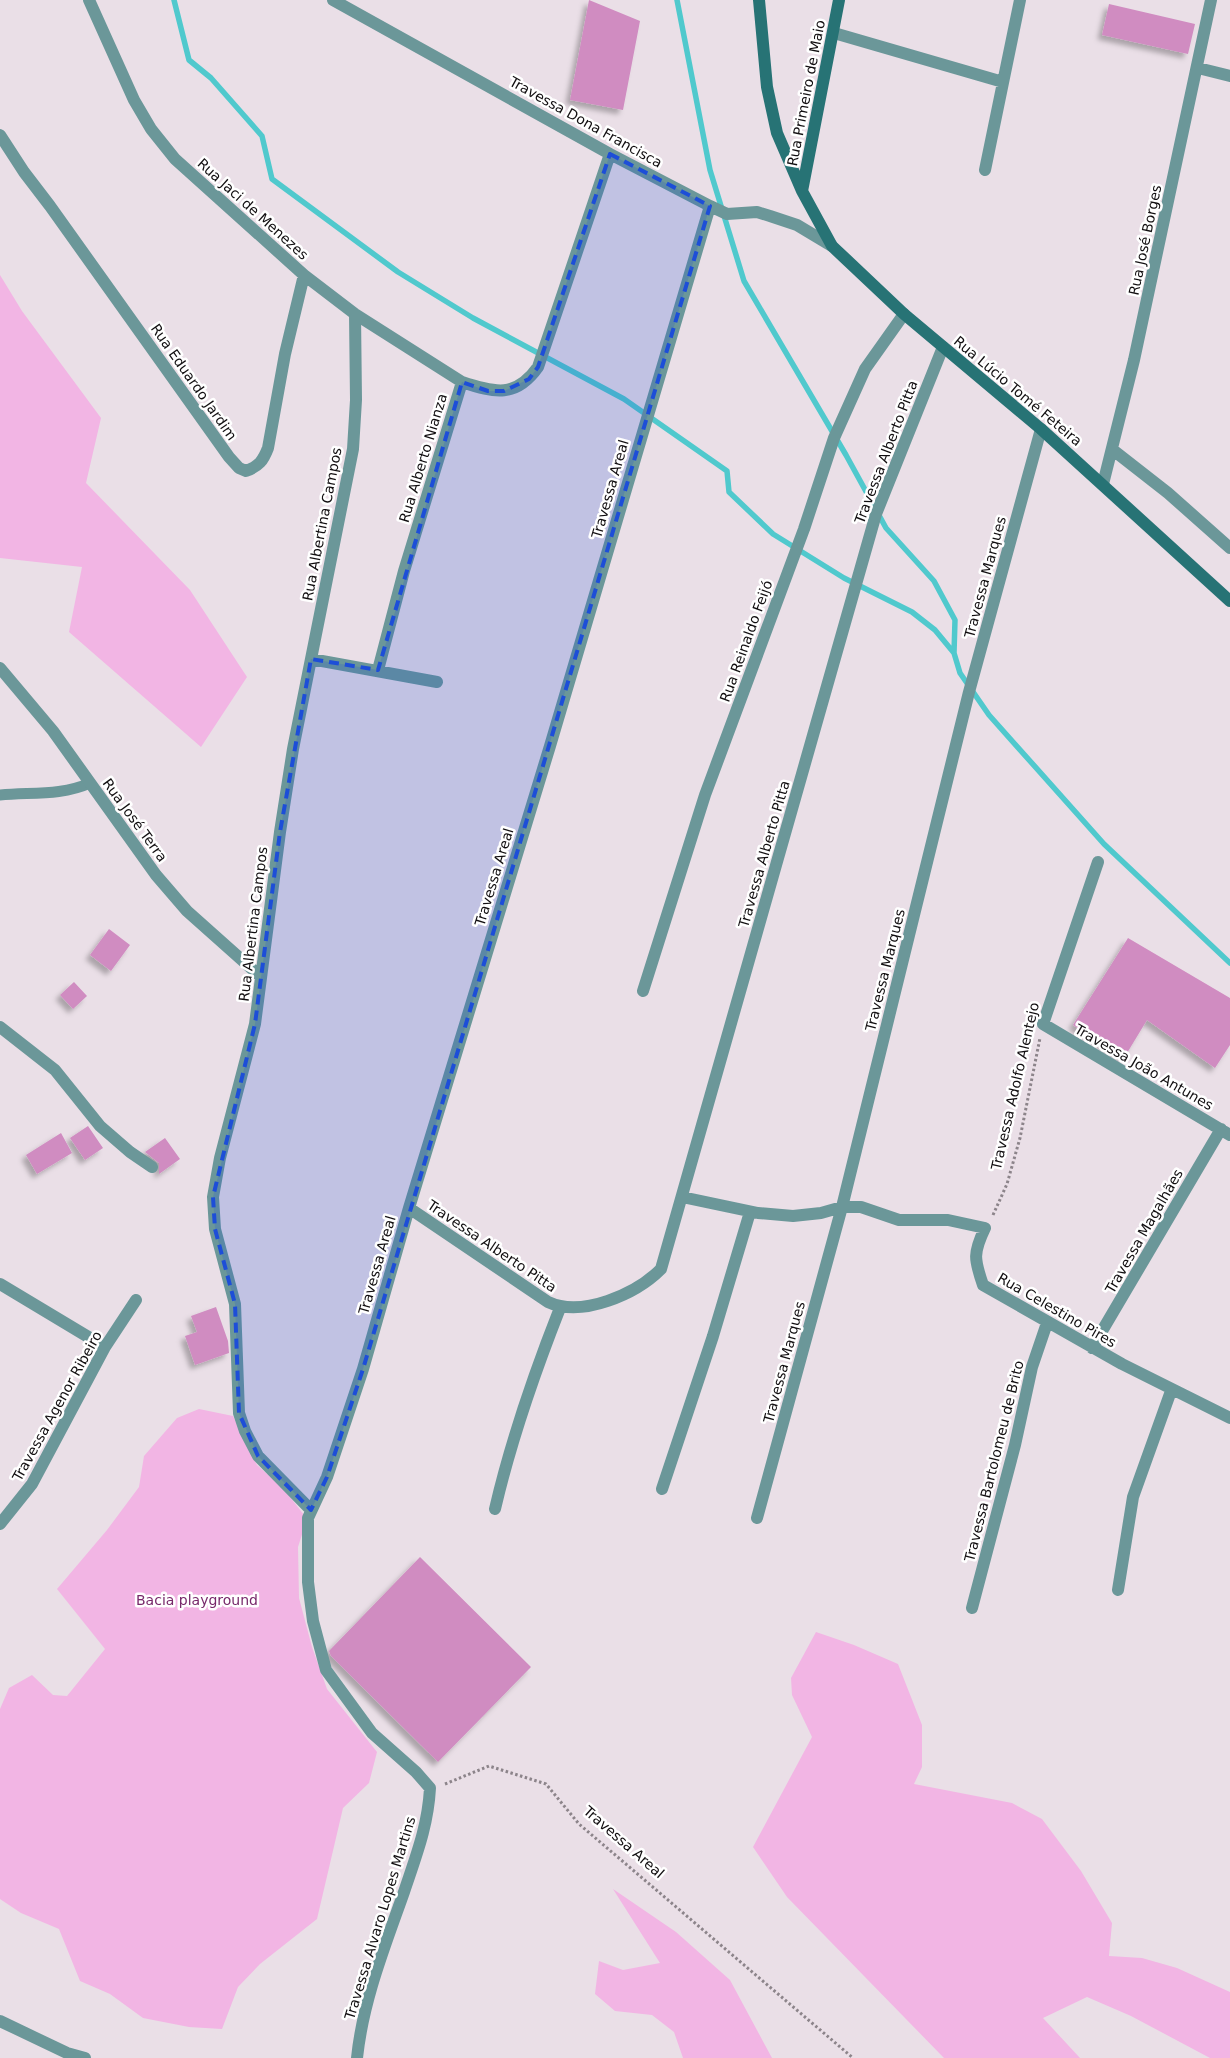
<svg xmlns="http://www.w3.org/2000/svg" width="1230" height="2058" viewBox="0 0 1230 2058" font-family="'DejaVu Sans',sans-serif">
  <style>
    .green { fill: #f2b5e4 }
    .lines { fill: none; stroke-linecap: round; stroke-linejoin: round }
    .stream { stroke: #50c9cd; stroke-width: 5.5 }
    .building { fill: #d08cc1; filter: url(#shadow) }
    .path { stroke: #8c848a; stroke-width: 3; stroke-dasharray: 2.5 2.5; stroke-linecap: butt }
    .service { stroke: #6b9799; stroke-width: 11 }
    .minor { stroke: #6b9799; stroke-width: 12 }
    .secondary { stroke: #277375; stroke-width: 12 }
    .marked { fill: #1d4ed8; fill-opacity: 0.2; stroke: #1d4ed8; stroke-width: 4; stroke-dasharray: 10 6; stroke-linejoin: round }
    .labels { text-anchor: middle; stroke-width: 5; stroke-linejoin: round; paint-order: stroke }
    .street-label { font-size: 14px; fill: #110e10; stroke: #fff }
    .park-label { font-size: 14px; fill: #77286a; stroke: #fff }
  </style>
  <defs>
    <filter id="shadow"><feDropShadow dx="-4.5" dy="4.5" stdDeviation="2.5" flood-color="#0004"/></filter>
  </defs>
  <rect width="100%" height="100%" fill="#eadfe7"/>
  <path class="green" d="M0,275L22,311L101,418L86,483L190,590L247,677L201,747L69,632L82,567L0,558Z
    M199,1409L233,1416L257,1465L284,1489L307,1519L298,1547L299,1598L312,1647L327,1689L377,1752L369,1783L343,1808L317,1919L260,1964L238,1987L222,2029L189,2027L143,2018L110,1994L80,1981L59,1929L21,1913L0,1899V1709L9,1688L32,1675L53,1695L67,1696L105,1649L57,1589L107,1530L139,1487L144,1456L177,1418Z
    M816,1632L854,1645L898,1664L922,1725V1767L914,1784L1012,1803L1042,1819L1081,1871L1112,1923L1109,1956L1142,1958L1177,1968L1230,1992V2058H1210L1131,2016L1087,1997L1043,2018L1080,2058H944L787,1897L753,1847L812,1737L792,1695L791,1678Z
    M613,1889L676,1932L730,1980L772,2058H683L674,2032L652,2015L615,2011L595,1994L599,1961L623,1970L660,1963Z"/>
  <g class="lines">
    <path class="stream" d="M174,0L189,60L211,78L262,136L272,179L398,272L473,318L624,399L727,471L729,492L773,534L844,578L912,612L935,630L954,653
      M677,0L710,170L744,281L846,455L886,528L934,581L955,620L954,653L960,673L989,715L1104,844L1230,963"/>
  </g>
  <path class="building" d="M589,0L640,21L623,110L570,100Z
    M1109,4L1195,24L1188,54L1102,35Z
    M109,929L130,945L111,971L90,955Z
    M1128,938L1230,998V1045L1215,1068L1147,1020L1124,1058L1073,1025Z
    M74,982L87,996L73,1009L60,995Z
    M88,1126L103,1148L85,1160L70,1138Z
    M61,1133L72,1153L37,1174L26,1155Z
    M165,1138L180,1159L159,1174V1163L145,1152Z
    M216,1307L228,1341L229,1353L195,1365L185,1336L197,1332L191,1316Z
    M420,1557L531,1667L438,1762L331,1656L329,1651Z"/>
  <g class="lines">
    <path class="path" d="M993,1215L1007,1184L1020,1138L1040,1038
      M445,1784L489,1766L546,1784L579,1824L853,2058"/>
    <path class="service" d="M0,795C31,792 61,796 90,783"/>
    <path class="minor" d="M89,0L134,100L151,129L175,159L304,275L355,314L462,382
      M333,0L610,154L710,206L727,214L757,212L770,216L797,225L832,246
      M834,33L1003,82
      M1198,68L1230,76
      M0,135L24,172L50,206L229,457L239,468L246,471C259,466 263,461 268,448L285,354L304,275
      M985,170L1020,0
      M1113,450L1168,493L1230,548
      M1103,484L1134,360L1211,0
      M311,659L437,682
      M0,668L53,731L156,875L187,911L261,977
      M378,670L404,571L462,382C495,393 516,398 538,367L610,154
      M1098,862L1043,1024L1230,1135
      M643,991L705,795L804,529L834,438L865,369L904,314
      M0,1027L55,1070L100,1126L130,1152L152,1167
      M682,1197L758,1213L793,1216L821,1213L842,1207H861L899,1220H948L985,1228C973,1253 974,1259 983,1285L1122,1364L1230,1418
      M409,1208L548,1302C582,1318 636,1294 661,1269L876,514L943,347
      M0,1284L105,1347
      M1092,1348L1221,1129
      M662,1489L713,1336L750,1212
      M495,1509C511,1440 534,1374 560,1308
      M311,1510L258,1456L245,1431L239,1413L235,1304L215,1229L213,1197L220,1158L255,1024L280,832L293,749L353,449L356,400L355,314
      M757,1518L842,1207L969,692L1041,429
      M0,1524L32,1484L105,1347L136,1300
      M1118,1590L1133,1497L1171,1391
      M972,1608L1015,1445L1032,1367L1047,1323
      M0,2021L67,2053L85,2058
      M357,2058C363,2000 385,1946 404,1892C416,1856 428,1826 430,1788L416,1772L372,1733L326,1670L313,1621L308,1582V1518L327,1477L363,1369L409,1208L550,746L710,206"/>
    <path class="secondary" d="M759,0L767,87L777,133L802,191L832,246L904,314L1041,429L1230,601
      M802,191L839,0"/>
  </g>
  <path class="marked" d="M610,154L710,206L363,1369L327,1477L311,1510L258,1456L239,1413L235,1304L215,1229L213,1197L255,1024L280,832L311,659L378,670L462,382L488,391H504L529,379L538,367Z"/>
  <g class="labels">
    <g class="street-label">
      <text transform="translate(806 93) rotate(-79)" y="5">Rua Primeiro de Maio</text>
      <text transform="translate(586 122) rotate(29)" y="5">Travessa Dona Francisca</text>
      <text transform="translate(253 209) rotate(42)" y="5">Rua Jaci de Menezes</text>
      <text transform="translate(1145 240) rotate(-78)" y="5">Rua José Borges</text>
      <text transform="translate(194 382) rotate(55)" y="5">Rua Eduardo Jardim</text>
      <text transform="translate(1018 391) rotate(40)" y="5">Rua Lúcio Tomé Feteira</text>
      <text transform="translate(886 452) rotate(-69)" y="5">Travessa Alberto Pitta</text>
      <text transform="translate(423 458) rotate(-73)" y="5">Rua Alberto Nianza</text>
      <text transform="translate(610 489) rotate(-74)" y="5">Travessa Areal</text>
      <text transform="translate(322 524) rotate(-79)" y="5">Rua Albertina Campos</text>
      <text transform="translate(985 577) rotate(-75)" y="5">Travessa Marques</text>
      <text transform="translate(746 641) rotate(-70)" y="5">Rua Reinaldo Feijó</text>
      <text transform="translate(135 820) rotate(54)" y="5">Rua José Terra</text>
      <text transform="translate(764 854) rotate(-74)" y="5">Travessa Alberto Pitta</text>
      <text transform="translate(494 877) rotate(-73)" y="5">Travessa Areal</text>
      <text transform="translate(253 924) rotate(-83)" y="5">Rua Albertina Campos</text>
      <text transform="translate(885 970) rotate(-76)" y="5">Travessa Marques</text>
      <text transform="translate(1144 1067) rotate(30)" y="5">Travessa João Antunes</text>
      <text transform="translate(1015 1086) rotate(-77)" y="5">Travessa Adolfo Alentejo</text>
      <text transform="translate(1144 1231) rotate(-60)" y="5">Travessa Magalhães</text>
      <text transform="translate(492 1246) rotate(34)" y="5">Travessa Alberto Pitta</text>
      <text transform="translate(377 1265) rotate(-74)" y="5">Travessa Areal</text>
      <text transform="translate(1057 1310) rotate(30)" y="5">Rua Celestino Pires</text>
      <text transform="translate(784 1362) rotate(-75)" y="5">Travessa Marques</text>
      <text transform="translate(57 1406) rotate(-61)" y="5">Travessa Agenor Ribeiro</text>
      <text transform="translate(994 1461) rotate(-76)" y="5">Travessa Bartolomeu de Brito</text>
      <text transform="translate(624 1842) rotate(41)" y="5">Travessa Areal</text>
      <text transform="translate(380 1918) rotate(-73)" y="5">Travessa Alvaro Lopes Martins</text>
    </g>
    <g class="park-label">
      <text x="197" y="1605">Bacia playground</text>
    </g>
  </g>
</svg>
